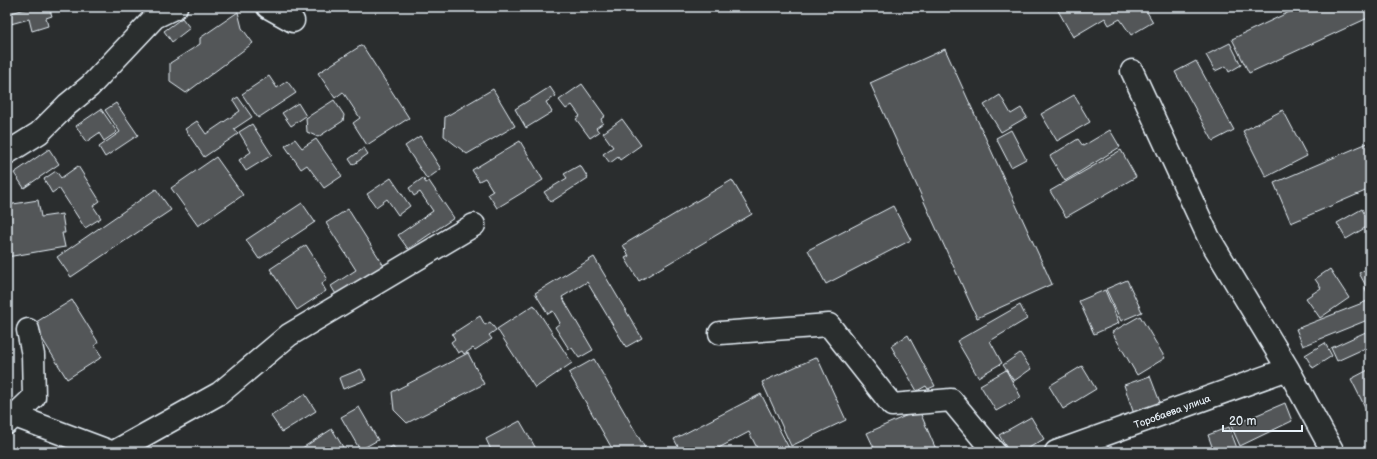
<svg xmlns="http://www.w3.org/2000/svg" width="1377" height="459" viewBox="0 0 1377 459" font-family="'Balsamiq Sans',sans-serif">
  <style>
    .building { fill: #535759; stroke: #e8f1f8 }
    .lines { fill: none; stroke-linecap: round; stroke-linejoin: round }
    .minor-casing { stroke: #e8f1f8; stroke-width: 25 }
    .minor { stroke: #2a2d2e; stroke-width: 22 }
    .labels { text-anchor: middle; stroke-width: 4; stroke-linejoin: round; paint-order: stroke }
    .street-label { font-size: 10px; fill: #e8f1f8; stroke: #2a2d2e }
  </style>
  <rect width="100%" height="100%" fill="#2a2d2e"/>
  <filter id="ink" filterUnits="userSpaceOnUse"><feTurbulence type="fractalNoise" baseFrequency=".025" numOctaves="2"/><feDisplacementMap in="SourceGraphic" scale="8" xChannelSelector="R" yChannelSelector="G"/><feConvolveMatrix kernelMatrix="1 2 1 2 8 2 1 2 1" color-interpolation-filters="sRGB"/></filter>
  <g filter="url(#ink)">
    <path class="building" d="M33,7H49L52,16L46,18L48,26L32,31L29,19L7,25V14Z
      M1056,7H1144L1153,22L1131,35L1120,19L1109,25L1105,18L1073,37Z
      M1300,7H1370V17L1249,73L1232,39Z
      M238,12L242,28L253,43L186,93L170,82V63L200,44V38Z
      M182,18L190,28L172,42L164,31Z
      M1230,43L1241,65L1229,72L1226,66L1215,71L1206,55Z
      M362,45L409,118L367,145L353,123L360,118L343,92L335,98L318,73Z
      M945,49L1052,284L977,318L870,83Z
      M1196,61L1234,130L1213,141L1175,72Z
      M269,76L277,88L287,81L296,93L258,118L242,94Z
      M582,84L605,116L601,119L603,123L596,128L599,132L590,138L576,119L580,116L572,105L566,109L559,100Z
      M550,87L556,96L546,102L552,112L526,128L515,109Z
      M493,89L515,126L467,154L444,136L445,117Z
      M1000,95L1011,114L1021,108L1027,117L1001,132L984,105Z
      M1074,95L1090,122L1057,141L1041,114Z
      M238,97L252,117L234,129L238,134L204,157L185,129L197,121L206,134L240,111L233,100Z
      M334,100L344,115L343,121L318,137L307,132L306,118Z
      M116,103L138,135L105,157L99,147L120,132L105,110Z
      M298,103L306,116L291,126L282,113Z
      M101,109L117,132L104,141L99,133L86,142L76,126Z
      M1283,110L1307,156L1266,177L1243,131Z
      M622,119L641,145L620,160L618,157L610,163L603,154L613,147L603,133Z
      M252,124L272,155L246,171L239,160L251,152L239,132Z
      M1011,130L1026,159L1011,167L996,138Z
      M1110,130L1120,147L1065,181L1050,156L1078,139L1083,146Z
      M420,136L441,169L427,179L405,146Z
      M295,139L302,148L316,139L342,176L324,188L307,165L301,169L285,146Z
      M520,141L543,180L497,208L488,194L493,191L485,178L479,181L472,170Z
      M1370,142V189L1291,223L1274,183Z
      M364,148L368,154L353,165L349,159Z
      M49,149L59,164L24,188L14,173Z
      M1121,150L1136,177L1066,217L1050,191Z
      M216,157L243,195L198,226L171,188Z
      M580,165L588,178L551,202L544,192L567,178L564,174Z
      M78,166L100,201L93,206L101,218L85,228L59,188L52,193L44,179L56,171L61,178Z
      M391,178L410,206L398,215L387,199L376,207L367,194Z
      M423,178L426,183L429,181L454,218L408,249L398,235L433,211L420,192L414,196L409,188Z
      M732,180L752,214L639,281L625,258L629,256L623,245Z
      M156,189L171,210L71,277L57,257Z
      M38,200L41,217L62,214L65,233H62L65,247L7,257V205Z
      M302,203L315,222L259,259L246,240Z
      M893,206L911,240L826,284L808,250Z
      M348,209L384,266L337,296L331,286L356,270L326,223Z
      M1362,209L1370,225L1346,239L1337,223Z
      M306,245L327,278L322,284L326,291L297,310L270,269Z
      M594,257L642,338L626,347L587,282L562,297L593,350L579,358L572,348L569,349L555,327L560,323L553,311L548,314L535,293Z
      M1370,267V284L1366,286L1359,273Z
      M1330,269L1349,298L1320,318L1306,298L1321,288L1315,279Z
      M1127,280L1142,312L1121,321L1106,289Z
      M1370,286V299L1365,288Z
      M1105,290L1119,323L1094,334L1079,301Z
      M72,300L98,342L95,346L102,357L67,379L33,324Z
      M1370,300V319L1303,346L1296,329Z
      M534,305L572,363L535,388L497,329Z
      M1020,305L1027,319L990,341L1002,363L978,377L957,341Z
      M480,316L485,325L490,322L496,330L489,335L492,339L475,350L473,348L464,354L462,351L458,353L451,342L455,339L452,334Z
      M1140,316L1165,358L1137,375L1112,332Z
      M1370,330V346L1337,361L1331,348Z
      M908,335L935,386L928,389L926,386L917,391L891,346Z
      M1325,343L1332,356L1313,368L1305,355Z
      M468,353L484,384L407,423L394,410L392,392Z
      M1020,353L1031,369L1014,381L1003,365Z
      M817,357L846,420L791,446L762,382Z
      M594,359L646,450L643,452H614L569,373Z
      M1082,366L1096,389L1063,409L1049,386Z
      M361,369L366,380L343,389L339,378Z
      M1370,369V417L1351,379Z
      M1006,370L1021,397L996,411L980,385Z
      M1150,376L1163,410L1136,420L1124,385Z
      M305,394L316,411L282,432L271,416Z
      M761,394L791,452H759L749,432L711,452H681L674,439Z
      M1285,403L1292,421L1240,446L1231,426Z
      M359,407L378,440L360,450L341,417Z
      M919,410L935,447L943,451L942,452H876L867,433Z
      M1031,417L1044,439L1022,452H1009L999,435Z
      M520,421L538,452H512L511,450L508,452H492L486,439Z
      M1229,427L1237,448L1227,452H1214L1208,435Z
      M332,429L346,452H296Z
      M393,446L397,452H383Z"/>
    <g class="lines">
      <g class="minor-casing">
        <path id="minor" d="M268,7L293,21
          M1132,71L1209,238L1288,369L1333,452
          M7,153L39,133L67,105L90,86L155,17L176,7
          M720,333L829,325L892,405L951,400L994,452
          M15,416L111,452
          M7,423L34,397L33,355L28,330
          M114,452L220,393L289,335L474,225
          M1056,452L1288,369"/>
      </g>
      <use href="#minor" class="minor"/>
    </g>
  </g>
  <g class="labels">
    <g class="street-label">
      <text transform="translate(1172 411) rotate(-20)" y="4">Торобаева улица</text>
    </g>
  </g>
  <rect width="1377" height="459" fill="none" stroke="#2a2d2e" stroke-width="24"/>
  <rect x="12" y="12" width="1353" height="435" fill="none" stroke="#e8f1f8" stroke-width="1.5" filter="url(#ink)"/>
  <path d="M1223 425v6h79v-6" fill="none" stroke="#e8f1f8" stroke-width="2"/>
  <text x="1229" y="425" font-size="12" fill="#e8f1f8" stroke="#2a2d2e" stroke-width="3" paint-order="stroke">20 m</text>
</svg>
